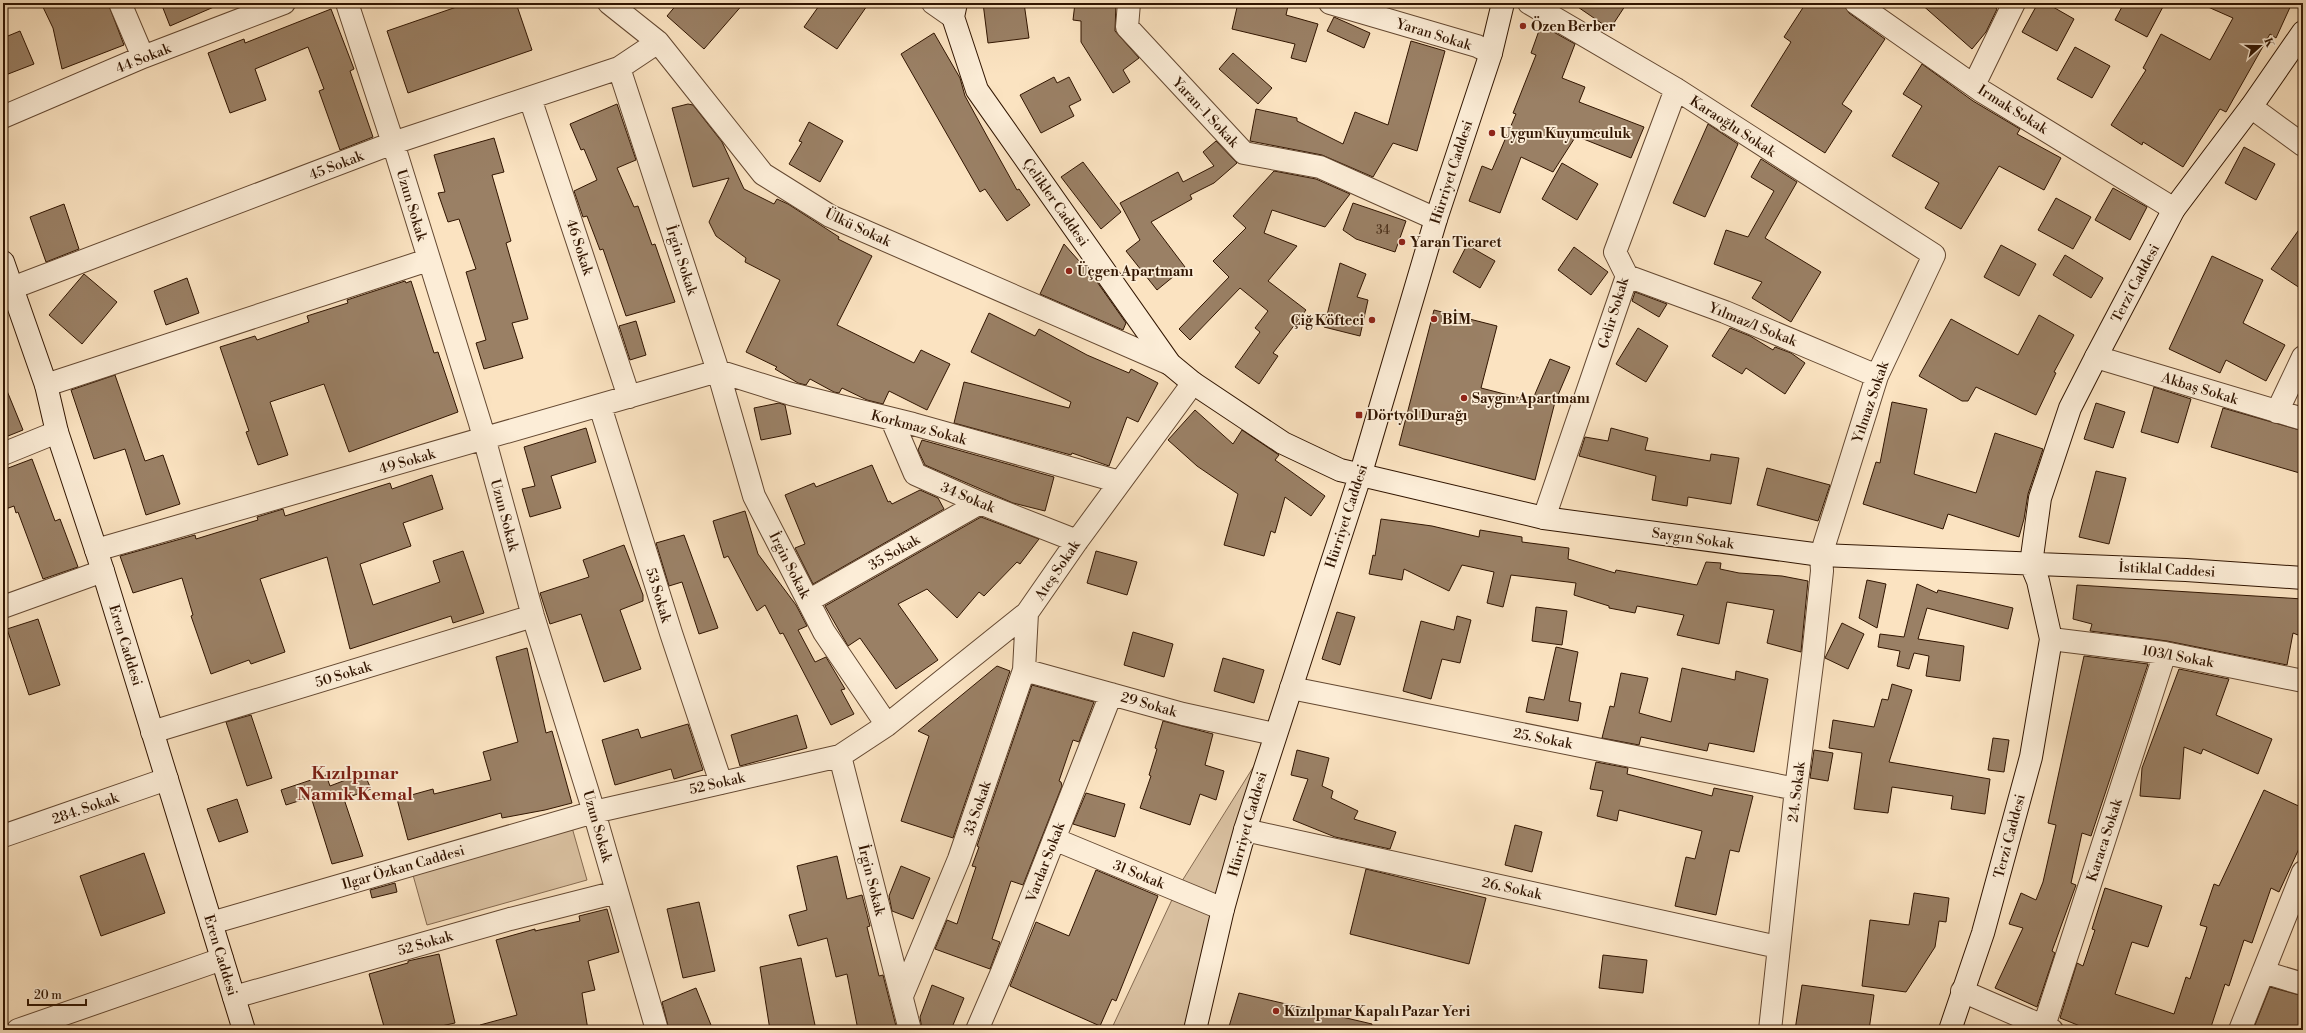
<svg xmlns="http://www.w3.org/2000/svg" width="2306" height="1033" viewBox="0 0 2306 1033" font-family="'Libre Bodoni',serif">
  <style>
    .green { fill: #d9c0a0; stroke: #856a50 }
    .building { fill: #9a8065; stroke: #311501 }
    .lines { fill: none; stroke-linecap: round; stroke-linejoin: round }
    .street-casing { stroke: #644831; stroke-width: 24 }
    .secondary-casing { stroke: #311501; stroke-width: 24 }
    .street { stroke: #fcedd7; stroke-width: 22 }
    .secondary { stroke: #fcedd7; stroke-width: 22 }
    .poi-dot { fill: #8f2418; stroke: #fcedd7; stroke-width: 1.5 }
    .labels { text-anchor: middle; stroke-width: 3.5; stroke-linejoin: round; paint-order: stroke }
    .number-label { font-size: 12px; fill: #4b301a }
    .poi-label { font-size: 14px; font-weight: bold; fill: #311501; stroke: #fcedd7; text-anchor: start }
    .street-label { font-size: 14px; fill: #311501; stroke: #fcedd7 }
    .district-label { font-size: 18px; font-weight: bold; fill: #7a1f14; stroke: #fcedd7 }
  </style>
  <rect width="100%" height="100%" fill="#fbe3c1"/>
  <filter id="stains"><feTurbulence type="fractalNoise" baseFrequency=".005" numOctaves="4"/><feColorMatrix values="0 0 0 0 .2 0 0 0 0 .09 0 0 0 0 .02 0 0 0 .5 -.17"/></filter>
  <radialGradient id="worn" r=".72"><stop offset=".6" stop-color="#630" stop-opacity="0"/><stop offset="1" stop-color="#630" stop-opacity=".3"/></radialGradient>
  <path class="green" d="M1274,734L1195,1030H1111L1177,889Z
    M571,824L587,880L427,925L411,868Z"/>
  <path class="building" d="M41,3H108L124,45L62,69L53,28Z
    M161,3H223L170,26Z
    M468,3H516L532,50L408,93L387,31Z
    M678,3H744L704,49L667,16Z
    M821,3H869L837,49L804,27Z
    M983,3H1024L1029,38L988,43Z
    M1075,3H1116L1115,31L1139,58L1123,70L1130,82L1113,93L1081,42V21L1073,20Z
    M1238,3H1275L1288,6L1286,15L1318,24L1306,62L1291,58L1295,44L1232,29Z
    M1572,3H1627L1610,29Z
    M1806,3H1844L1849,13L1885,39L1842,104L1852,111L1825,153L1751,106L1791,42L1784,37Z
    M1920,3H1990L1997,9L1986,32L1972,49Z
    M2038,3H2046L2074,19L2057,51L2022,32Z
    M2124,3H2165L2147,37L2115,20Z
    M2199,3H2292L2276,38L2270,34L2226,112L2220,109L2183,167L2143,142L2142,145L2111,125L2146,70L2143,68L2161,34L2210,60L2233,18Z
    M331,9L354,69L350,71L373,137L340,150L319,91L324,89L308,47L255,69L266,100L230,113L208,53L244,39L245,43Z
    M1334,17L1370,33L1364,48L1327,31Z
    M1541,25L1575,44L1562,78L1585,87L1579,102L1644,127L1631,158L1576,136L1553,172L1521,157L1500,213L1469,201L1482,166L1492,170L1516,114L1513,113L1536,55L1531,53Z
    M20,31L34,64L3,76V38Z
    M934,33L960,78L965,96L988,138L1017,190L1019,189L1030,205L1007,221L985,189L980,192L901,54Z
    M1411,41L1445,51L1417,151L1393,143L1373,177L1322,155L1250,141L1256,109L1297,118V121L1343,144L1355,112L1388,125Z
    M2075,47L2110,66L2092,98L2057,79Z
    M1233,53L1272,88L1258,104L1219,69Z
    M1922,64L1973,101L2020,129L2017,134L2061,158L2044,190L1999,166L1961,229L1925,208L1939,183L1892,156L1922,106L1903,94Z
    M1054,77L1057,83L1069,77L1081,100L1069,106L1074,116L1041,133L1020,95Z
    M617,104L636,160L617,168L634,207L638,206L652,245L655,244L675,302L626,316L603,249L600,250L587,216L583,217L574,191L597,180L584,149L581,150L570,124Z
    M688,104L693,105L722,142L744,189L774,204L777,199L788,204L839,237L838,239L872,256L837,325L914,363L921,350L950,364L927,410L889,391L883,404L867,400L842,388L839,393L834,392L810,379L806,385L798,383L775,369L777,367L746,352L780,280L745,262L746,258L716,236L709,222L729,178L693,187L672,108Z
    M809,122L843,141L820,182L789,164L802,142L799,141Z
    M1708,124L1738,144L1705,217L1673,203Z
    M494,138L504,172L492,175L511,241L506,243L528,319L512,323L523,358L484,369L476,343L486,340L466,272L476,269L459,219L448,222L438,193L445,192L434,155Z
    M1216,141L1237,163L1214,183L1190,195L1192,199L1151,222L1185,267L1157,290L1126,251L1140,240L1120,203L1178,172L1183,182L1214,166L1203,152Z
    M2244,147L2275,164L2256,200L2225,183Z
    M1761,159L1797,182L1765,238L1821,272L1791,322L1752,298L1762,282L1714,264L1726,230L1748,237L1774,191L1751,177Z
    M1083,162L1121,212L1101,229L1061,177Z
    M1562,163L1598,184L1577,220L1542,199Z
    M1274,171L1316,179L1350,194L1325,227L1272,210L1264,233L1297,246L1268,281L1306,310L1273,353L1278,356L1259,384L1235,367L1260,332L1255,328L1268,311L1240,288L1190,340L1179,329L1229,277L1213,261L1246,228L1233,216Z
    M2113,188L2147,207L2130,240L2095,220Z
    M2056,198L2091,217L2073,249L2038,230Z
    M1353,203L1406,221L1395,252L1356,239L1343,230Z
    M64,204L79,249L46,262L30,217Z
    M2303,224V290L2271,269Z
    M1064,244L1095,279L1126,323L1123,330L1040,294Z
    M1467,245L1495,261L1480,288L1453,272Z
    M2001,245L2036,264L2019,296L1984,277Z
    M1574,247L1608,272L1591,295L1558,270Z
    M2065,255L2103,278L2091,298L2053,275Z
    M2212,256L2263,280L2243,323L2285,345L2266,381L2226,360L2220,373L2169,349Z
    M1340,263L1366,274L1357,297L1368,300L1360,336L1324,327Z
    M84,274L117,302L82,344L49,315Z
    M187,278L199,313L166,325L154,291Z
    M405,281L406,283L411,281L434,353L438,352L458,412L349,452L324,384L270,402L288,455L258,465L246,432L249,431L220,347L255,336L257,340L309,322L307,316L348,303L347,300Z
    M1635,292L1667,304L1659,317L1632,301Z
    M1434,310L1497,326L1481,388L1532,401L1550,359L1570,367L1555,402L1535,480L1399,445Z
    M989,313L1035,336L1039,329L1087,355L1129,373L1131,369L1158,383L1138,422L1127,417L1109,466L1072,453L1071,455L954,423L964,382L1069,408L1071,402L971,352Z
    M2039,315L2074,335L2054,372L2056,373L2036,415L1976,387L1968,401H1962L1919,376L1951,319L2018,355Z
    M636,321L646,355L630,360L619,326Z
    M1638,328L1668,346L1646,382L1616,364Z
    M1730,328L1750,336L1773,350L1775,347L1791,353L1805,363L1785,394L1746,368L1742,374L1712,356Z
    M115,375L145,461L163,455L180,504L146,515L125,449L94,459L71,390Z
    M3,381L23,430L3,438Z
    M2154,387L2191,399L2178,443L2141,432Z
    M1892,402L1927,409L1914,474L1976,493L1995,433L2043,449L2028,494L2024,519L2019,537L1948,514L1943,529L1863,504L1876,462L1880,463Z
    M779,403L785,405L791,434L761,440L754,408Z
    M2096,403L2125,412L2113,448L2084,439Z
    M2223,408L2303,431V474L2211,447Z
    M1195,410L1233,444L1242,430L1279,455L1275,460L1325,496L1311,516L1285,497L1275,533L1271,531L1264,556L1224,545L1238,494L1197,466L1168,440Z
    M586,428L596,462L551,476L561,508L530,517L522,489L535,486L524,447Z
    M1611,428L1648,438L1645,450L1710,461L1711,454L1739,458L1731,504L1688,497L1687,506L1652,500L1656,476L1579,456L1585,437L1608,441Z
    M922,440L1054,477L1045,511L1013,503L925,465L918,450Z
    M32,459L55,521L60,519L78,567L43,579L18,512L16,513L14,506L3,510V470Z
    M872,465L888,502L890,501L892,504L920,490L938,498L944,509L813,584L795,548L805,544L785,495L814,483L816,487Z
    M1767,468L1830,485L1818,521L1757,505Z
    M2096,471L2126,478L2109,544L2079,537Z
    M432,475L443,509L403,523L411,546L360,564L373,605L440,582L433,561L463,551L484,613L453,623L451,616L350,649L327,557L260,579L285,652L251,664L249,660L211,674L191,616L193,615L182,578L133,593L120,556L195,535L196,539L258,520L257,517L283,509L285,516L390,483L392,489Z
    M745,511L758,554L796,605L807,626L798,630L815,662L826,657L845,689L841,690L854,714L831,725L783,633L780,634L765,605L757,611L728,556L724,558L713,521Z
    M981,517L1039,539L1020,564L1017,562L984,596L979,592L957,618L927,589L898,604L938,660L896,689L860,638L848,646L825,606Z
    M1381,519L1432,526L1479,537L1480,530L1522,537V542L1569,548L1568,559L1615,573L1616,570L1697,585L1706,562L1721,563L1720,569L1739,573L1782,576L1808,581L1801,652L1767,643L1774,610L1727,602L1719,644L1677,635L1684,615L1637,606L1635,613L1609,608V606L1574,595L1576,583L1511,575L1503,607L1487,603L1494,572L1462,565L1449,591L1404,569L1402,580L1369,574L1373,555L1375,556Z
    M684,535L718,628L699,634L682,582L669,586L656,543Z
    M624,545L643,595V601L620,610L641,669L604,682L581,614L550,624L540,593L589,577L583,560Z
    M1096,551L1137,562L1127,595L1087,583Z
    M1867,580L1886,584L1877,628L1859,618Z
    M1917,584L1937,593L1938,590L2013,608L2008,629L1927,608L1918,639L1964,646L1960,681L1926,676L1929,656L1914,653L1909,669L1897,666L1900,651L1878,647L1880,634L1904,637Z
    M2077,585L2303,599V637L2293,633L2287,665L2167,641L2090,631L2092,624L2073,619Z
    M1536,607L1567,611L1562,645L1532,641Z
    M1337,612L1355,617L1340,665L1322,659Z
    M1457,616L1471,620L1460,663L1442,659L1431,699L1403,691L1421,621L1454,630Z
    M38,619L60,685L29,695L7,629Z
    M1842,623L1864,634L1848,669L1825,658Z
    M1133,632L1173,644L1164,677L1124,665Z
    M1556,647L1578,652L1569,701L1581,703L1578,721L1526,712L1529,697L1544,700Z
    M527,648L546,733L552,731L572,803L545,810L502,818L501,813L408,840L397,799L433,789L434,794L491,780L483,752L518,742L496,657Z
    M2084,656L2148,664L2091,836L2082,833L2071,883L2076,885L2052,951L2055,953L2037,1007L1995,988L2023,928L2009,924L2021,893L2036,900L2043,882L2056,825L2048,823Z
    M1223,658L1264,670L1254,703L1214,691Z
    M997,666L1010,671L953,838L901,821L929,736L918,731Z
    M1682,668L1735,680L1736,671L1768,679L1754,752L1709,743L1707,751L1641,737L1639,745L1602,738L1610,706L1614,707L1621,673L1648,678L1639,713L1671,722Z
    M2179,669L2229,679L2216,715L2272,739L2258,774L2203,749L2201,754L2184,747L2180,799L2140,796L2142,768Z
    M1892,684L1912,690L1889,762L1990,779L1985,814L1951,809L1953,796L1892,787L1888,813L1854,809L1862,753L1829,748L1833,720L1874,727L1882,699L1888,700Z
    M1032,685L1094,702L1079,742L1073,740L1059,781L1061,782L1062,786L1023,885L1011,881L992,939L1000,942L990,969L935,949L947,920L957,924L976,867L972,866L979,847L977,846Z
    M251,715L272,778L247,786L226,722Z
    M797,715L807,748L740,766L731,735Z
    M1163,721L1213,734L1205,765L1224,771L1216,800L1200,794L1190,825L1140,808L1151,776L1149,775L1157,749L1155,748Z
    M688,724L703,770L674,779L671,769L615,785L602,740L638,729L641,738Z
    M1993,738L2009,740L2004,772L1988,770Z
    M1297,750L1329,758L1322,786L1333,791L1331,798L1358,811L1354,819L1396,832L1390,849L1335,837L1293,820L1308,779L1291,775Z
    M1814,750L1833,753L1828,781L1810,778Z
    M1596,762L1628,768L1627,774L1712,796L1714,788L1753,796L1739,852L1730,850L1716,915L1675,906L1686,857L1695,859L1702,831L1619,810L1617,821L1597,816L1603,791L1590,789Z
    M364,773L371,789L344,799L363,856L332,864L311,797L286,805L281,790L326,775L330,786Z
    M2264,790L2303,808V840L2279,892L2271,888L2252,943L2244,940L2229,986L2225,984L2211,1027H2213V1030H2090L2060,1018L2077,963L2083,966L2095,930L2092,929L2105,888L2162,906L2148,947L2132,942L2115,994L2174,1014L2186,977L2190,979L2207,927L2200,925L2214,884L2219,886Z
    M1086,793L1125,804L1115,837L1073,824Z
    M237,799L248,832L219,842L207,809Z
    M1515,825L1542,832L1532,872L1505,865Z
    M144,853L165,913L101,936L80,876Z
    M837,856L847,899L862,895L870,926L867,927L879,976L883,975L897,1030H858L847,974L836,977L827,938L798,946L789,915L807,910L797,866Z
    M901,866L930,878L913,919L892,911L889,896Z
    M1366,869L1486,898L1469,964L1350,934Z
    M1096,870L1158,896L1116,1001L1112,999L1100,1026L1010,986L1036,922L1069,936Z
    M395,883L397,892L372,898L370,890Z
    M1914,893L1949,898L1946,922L1939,921L1935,947L1906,992L1862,986L1870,920L1909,925Z
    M699,902L715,971L683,978L667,909Z
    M607,909L619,952L588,961L595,990L582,993L588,1030H481L480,1025L517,1015L496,940L535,929V931L580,921L579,916Z
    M439,954L455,1023L423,1030H385L369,974L408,963V961Z
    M1603,955L1647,960L1643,993L1599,988Z
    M801,958L816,1030H770L760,967Z
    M932,985L964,998L951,1030H922L920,1017Z
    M1802,985L1874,995L1869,1030H1795Z
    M2270,987L2303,996V1030H2253Z
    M696,988L713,1030H669L662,1002Z
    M1239,993L1372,1024L1371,1030H1228Z"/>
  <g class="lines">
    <g class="street-casing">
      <path id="street" d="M120,3L143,57
        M347,3L393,143L480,423L533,616L594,812L657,1030
        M609,3L658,42L763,174L830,216L1170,364
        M933,3L953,17
        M1129,3L1127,27L1244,153L1320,167L1436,219
        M1330,3L1477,46L1491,53
        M1529,3L1676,89L1934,255L1877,376L1821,555L1822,571L1813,656L1796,789L1770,1030
        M1856,3L1980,90L2174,209
        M619,68L718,371L754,496L824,632L887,725
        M1974,85L2014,3
        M530,98L629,397
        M2251,107L2303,145
        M3,117L143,57L284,3
        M1627,276L1725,312L1877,376
        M12,288L393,143L619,68L658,42
        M2096,357L2303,419
        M46,385L428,260
        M600,406L671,633L721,783
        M2277,412L2303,357
        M892,420L915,474L980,503L1077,541
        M3,454L57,432
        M1544,518L1627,276L1615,252L1676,89
        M96,550L718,371L791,394L913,424L1120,482
        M808,601L980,503
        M3,607L103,571
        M2051,639L2165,653L2303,681
        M1024,670L1183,714L1274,734
        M1291,688L1796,789
        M152,732L533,616
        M840,756L910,1030
        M1245,830L1778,947
        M3,836L167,779
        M1054,839L1223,909
        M211,923L594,812L840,756L887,725L1027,613L1077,541L1193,383
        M2263,972L2303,984
        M1962,991L2052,1030
        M902,996L959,859L1024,670L1027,613
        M234,997L510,919L617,892
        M2044,1026L2165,653
        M18,1030L222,959
        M977,1030L1002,972L1111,694
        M2240,1030L2303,872"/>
    </g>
    <g class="secondary-casing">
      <path id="secondary" d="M956,3L953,17L977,90L1170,364L1193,383L1283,443L1340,470L1544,518L1821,555L2186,570L2303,578
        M3,262L46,385L57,432L103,571L244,1030
        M2031,564L2040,498L2070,408L2096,357L2174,209L2251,107L2303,32
        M1195,1030L1223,909L1245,830L1360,476L1436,219L1491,53L1503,3
        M1950,1030L1983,933L2031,757L2051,639L2038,581L2031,564"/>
    </g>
    <use href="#street" class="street"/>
    <use href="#secondary" class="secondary"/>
  </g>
  <g class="poi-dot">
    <circle cx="1523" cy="26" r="4"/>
    <circle cx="1492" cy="133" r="4"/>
    <circle cx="1402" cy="242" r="4"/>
    <circle cx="1069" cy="271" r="4"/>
    <circle cx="1434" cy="319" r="4"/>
    <circle cx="1372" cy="320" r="4"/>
    <circle cx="1464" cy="398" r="4"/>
    <rect x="1355" y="411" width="8" height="8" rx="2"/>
    <circle cx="1276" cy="1011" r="4"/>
  </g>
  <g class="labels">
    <g class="number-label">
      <text x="1383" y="234">34</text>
    </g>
    <g class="poi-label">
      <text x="1531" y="31">Özen Berber</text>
      <text x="1500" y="138">Uygun Kuyumculuk</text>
      <text x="1410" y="247">Yaran Ticaret</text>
      <text x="1077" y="276">Üçgen Apartmanı</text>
      <text x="1442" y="324">BİM</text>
      <text x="1364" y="325" text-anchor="end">Çiğ Köfteci</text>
      <text x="1472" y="403">Saygın Apartmanı</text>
      <text x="1367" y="420">Dörtyol Durağı</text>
      <text x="1284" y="1016">Kızılpınar Kapalı Pazar Yeri</text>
    </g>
    <g class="street-label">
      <text transform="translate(1434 34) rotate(17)" y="5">Yaran Sokak</text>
      <text transform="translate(143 58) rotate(-22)" y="5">44 Sokak</text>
      <text transform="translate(2013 109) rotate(32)" y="5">Irmak Sokak</text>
      <text transform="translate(1206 112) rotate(47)" y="5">Yaran-1 Sokak</text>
      <text transform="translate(1733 126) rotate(33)" y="5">Karaoğlu Sokak</text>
      <text transform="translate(336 165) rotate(-21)" y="5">45 Sokak</text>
      <text transform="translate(1451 172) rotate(-72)" y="5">Hürriyet Caddesi</text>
      <text transform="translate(1056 202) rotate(55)" y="5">Çelikler Caddesi</text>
      <text transform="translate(412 205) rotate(73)" y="5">Uzun Sokak</text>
      <text transform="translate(858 227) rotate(25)" y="5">Ülkü Sokak</text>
      <text transform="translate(580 247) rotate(72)" y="5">46 Sokak</text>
      <text transform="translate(682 260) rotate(72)" y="5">İrgin Sokak</text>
      <text transform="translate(2135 283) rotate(-62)" y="5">Terzi Caddesi</text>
      <text transform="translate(1613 313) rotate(-73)" y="5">Gelir Sokak</text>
      <text transform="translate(1753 324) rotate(22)" y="5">Yılmaz/1 Sokak</text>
      <text transform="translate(2200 388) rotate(17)" y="5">Akbaş Sokak</text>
      <text transform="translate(1870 402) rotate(-71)" y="5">Yılmaz Sokak</text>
      <text transform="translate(919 427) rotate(15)" y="5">Korkmaz Sokak</text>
      <text transform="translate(407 461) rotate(-16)" y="5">49 Sokak</text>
      <text transform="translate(968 497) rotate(23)" y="5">34 Sokak</text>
      <text transform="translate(505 515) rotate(75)" y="5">Uzun Sokak</text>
      <text transform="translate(1346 516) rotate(-72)" y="5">Hürriyet Caddesi</text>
      <text transform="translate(1693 538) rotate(8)" y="5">Saygın Sokak</text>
      <text transform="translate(894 552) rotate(-30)" y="5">35 Sokak</text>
      <text transform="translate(790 565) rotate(63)" y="5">İrgin Sokak</text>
      <text transform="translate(2167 569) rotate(3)" y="5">İstiklal Caddesi</text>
      <text transform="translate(1057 570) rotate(-56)" y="5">Ateş Sokak</text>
      <text transform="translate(659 595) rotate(73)" y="5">53 Sokak</text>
      <text transform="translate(126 645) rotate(73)" y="5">Eren Caddesi</text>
      <text transform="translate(2178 656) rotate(10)" y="5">103/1 Sokak</text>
      <text transform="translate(343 674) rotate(-17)" y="5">50 Sokak</text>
      <text transform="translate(1149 704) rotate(16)" y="5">29 Sokak</text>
      <text transform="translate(1543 738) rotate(11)" y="5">25. Sokak</text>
      <text transform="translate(717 783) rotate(-13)" y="5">52 Sokak</text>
      <text transform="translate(1796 792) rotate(-83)" y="5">24. Sokak</text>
      <text transform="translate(85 808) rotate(-19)" y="5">284. Sokak</text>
      <text transform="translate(977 808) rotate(-71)" y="5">33 Sokak</text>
      <text transform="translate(1247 824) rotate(-74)" y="5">Hürriyet Caddesi</text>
      <text transform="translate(598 826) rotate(74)" y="5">Uzun Sokak</text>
      <text transform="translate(2009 836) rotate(-75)" y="5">Terzi Caddesi</text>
      <text transform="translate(2104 840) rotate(-72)" y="5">Karaca Sokak</text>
      <text transform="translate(1045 862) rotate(-69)" y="5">Vardar Sokak</text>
      <text transform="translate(403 867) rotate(-16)" y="5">Ilgar Özkan Caddesi</text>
      <text transform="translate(1139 874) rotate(22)" y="5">31 Sokak</text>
      <text transform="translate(872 880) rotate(76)" y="5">İrgin Sokak</text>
      <text transform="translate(1512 888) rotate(12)" y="5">26. Sokak</text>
      <text transform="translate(425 943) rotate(-16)" y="5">52 Sokak</text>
      <text transform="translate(221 955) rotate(73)" y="5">Eren Caddesi</text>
    </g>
    <g class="district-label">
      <text x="355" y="779">Kızılpınar<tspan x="355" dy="21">Namık Kemal</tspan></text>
    </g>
  </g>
  <rect width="2306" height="1033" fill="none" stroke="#fbe3c1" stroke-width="16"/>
  <rect x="4" y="4" width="2298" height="1025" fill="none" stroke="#311501" stroke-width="2"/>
  <rect x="8" y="8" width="2290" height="1017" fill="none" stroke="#311501"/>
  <g transform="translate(2260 46) rotate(69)" stroke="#fcedd7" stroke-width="3" paint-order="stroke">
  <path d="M0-3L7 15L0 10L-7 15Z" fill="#311501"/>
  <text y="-6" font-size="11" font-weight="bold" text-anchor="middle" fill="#311501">K</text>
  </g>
  <path d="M28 999v6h58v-6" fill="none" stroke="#311501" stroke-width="2"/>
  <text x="34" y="999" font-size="12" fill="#311501" stroke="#fcedd7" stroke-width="3" paint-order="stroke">20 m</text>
  <rect width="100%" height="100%" filter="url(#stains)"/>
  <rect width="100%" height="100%" fill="url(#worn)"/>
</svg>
